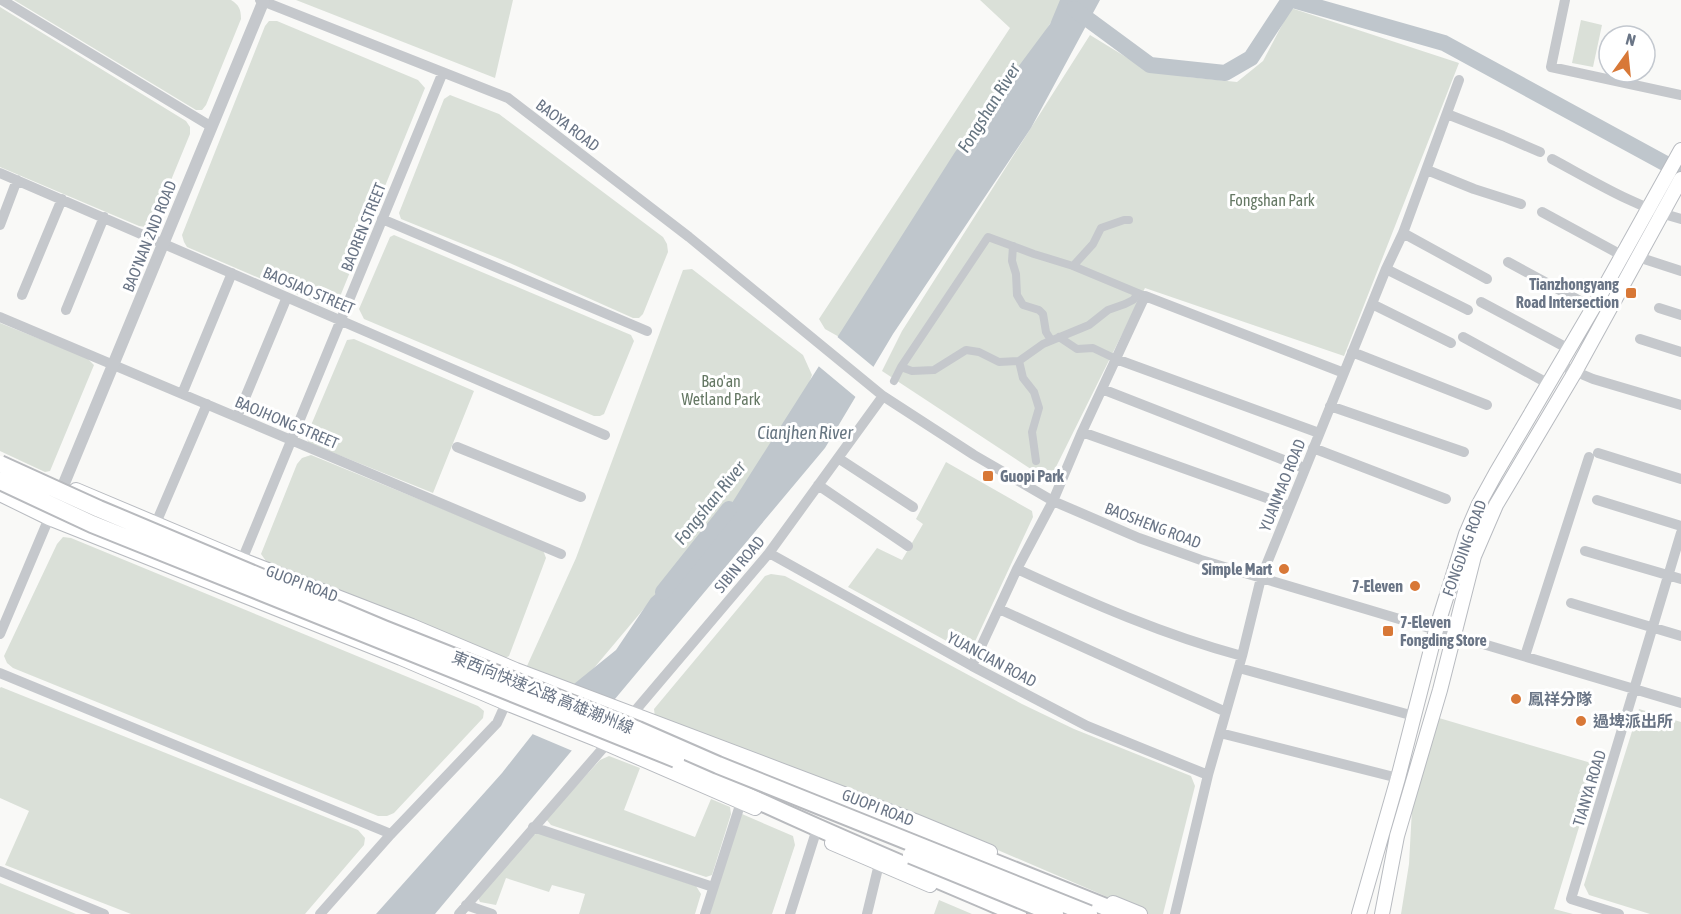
<svg xmlns="http://www.w3.org/2000/svg" width="1681" height="914" viewBox="0 0 1681 914" font-family="'Asap Condensed','Noto Sans TC',sans-serif">
  <style>
    .green { fill: #dae0d8 }
    .water { fill: #bfc6cc }
    .pier { fill: #f9f9f7 }
    .lines { fill: none; stroke-linecap: round; stroke-linejoin: round }
    .river { stroke: #bfc6cc; stroke-width: 16 }
    .secondary-casing { stroke: #b8bbc0; stroke-width: 16 }
    .trunk-casing { stroke: #b8babe; stroke-width: 20 }
    .pedestrian { stroke: #c5c8cc; stroke-width: 8 }
    .minor { stroke: #c5c8cc; stroke-width: 10 }
    .tertiary { stroke: #c5c8cc; stroke-width: 12 }
    .secondary { stroke: #fff; stroke-width: 14 }
    .trunk { stroke: #fff; stroke-width: 16 }
    .trunk-bridge-casing { stroke: #b8babe; stroke-width: 20; stroke-linecap: butt }
    .trunk-bridge { stroke: #fff; stroke-width: 16 }
    .poi-dot { fill: #d87837; stroke: #fff; stroke-width: 2 }
    .labels { text-anchor: middle; stroke-width: 6; stroke-linejoin: round; paint-order: stroke }
    .street-label { font-size: 16px; fill: #6a7586; stroke: #fff }
    .park-label { font-size: 16px; fill: #657864; stroke: #fff }
    .poi-label { font-size: 16px; font-weight: bold; fill: #6a7586; stroke: #fff; text-anchor: start }
    .water-label { font-size: 18px; font-style: italic; fill: #667581; stroke: #fff }
  </style>
  <rect width="100%" height="100%" fill="#f9f9f7"/>
  <path class="green" d="M14,0H231C239,5 241,9 241,19L206,105L202,110H196Z
    M296,0H513L495,78Z
    M980,0H1064L983,137L841,338L825,329L819,319L1010,28Z
    M0,7L186,121L190,127V134L153,224L145,227L139,226L0,167Z
    M1291,8L1459,63L1344,356L1145,288L1049,481L882,371L902,331L1090,35L1139,65L1188,77L1237,82L1263,61Z
    M1581,20L1602,25L1593,67L1572,63Z
    M269,21H277L418,80L425,88L337,304L322,305L187,247L184,242L182,235L265,26Z
    M450,95L499,114L663,237L667,244L668,252L643,314L639,318H633L505,261L401,219L399,213L444,99Z
    M394,235L631,335L634,341L604,414L600,416H594L364,319L359,309L390,237Z
    M692,269L803,355L812,375L802,402L780,447L578,687L527,666L576,558L683,270Z
    M0,323L87,358L94,365L50,471L45,472L0,451Z
    M354,339L474,391L433,493L309,443L306,437L347,340Z
    M311,455L543,550L546,558L509,656L503,659L266,561L261,554L297,464L302,458Z
    M946,462L1032,511L1033,517L972,648L963,650L848,587L877,548L902,560L923,524L916,519Z
    M63,537L71,538L478,706L484,711L483,718L394,813L387,816H378L13,668L7,663L4,656L57,544Z
    M771,574L785,576L1022,704L1074,729L1191,776L1195,786L1163,914H1147L900,808L655,718L654,709L765,576Z
    M1,687L358,830L365,838L364,845L305,914H131L5,865L29,811L0,798V688Z
    M1639,709L1681,722V914H1650L1589,895L1584,885Z
    M1439,718L1598,765L1554,909L1573,914H1401L1409,864L1412,809Z
    M609,756L640,768L624,810L695,837L711,799L730,807L731,814L712,875L706,877L551,825L546,819L600,760Z
    M742,814L793,836L795,845L772,914H708Z
    M540,833L696,886L701,894L695,914H579L585,894L552,885L549,892L506,878L496,905L480,902L478,898L532,835Z
    M0,883L76,914H0Z
    M939,900L972,914H934Z"/>
  <path class="water" d="M1060,0H1100L1031,128L893,334L825,448L435,914H376L502,773L569,688L616,650L651,598L697,558L955,152L1050,24Z"/>
  <path class="pier" d="M835,335L876,369L858,399L816,364Z
    M568,685L617,702L575,752L530,733Z"/>
  <g class="lines">
    <path class="river" d="M1293,0L1444,43L1681,172
      M1074,9L1150,65L1225,73L1251,58L1289,0
      M663,592L729,509"/>
    <g class="secondary-casing">
      <path id="secondary" d="M76,490L242,560L412,626L516,670L915,821L990,852
        M0,494L49,518L401,658L506,703L596,739L755,808
        M832,843L930,885
        M1113,903L1140,914
        M1359,914L1398,778L1436,630L1466,534L1479,504L1496,473L1593,308L1681,150
        M1382,914L1397,836L1440,690L1474,556L1496,505L1575,372L1681,179"/>
    </g>
    <g class="trunk-casing">
      <path id="trunk" d="M687,745L717,754L911,829L1123,914
        M662,755C779,813 899,863 1018,914"/>
    </g>
    <path class="pedestrian" d="M1013,246L1012,261L1016,274L1017,295L1023,305L1039,310L1043,314L1046,332L1051,340
      M1073,266L1093,244L1101,228L1124,220H1129
      M1059,337L1077,349L1093,348L1116,359
      M1019,361L1023,378L1034,392L1039,408L1032,432L1036,461
      M901,367L912,371L934,370L966,350L979,352L999,362L1019,361L1043,344L1089,325L1108,310L1125,304L1133,300L1138,294
      M894,381L901,367L988,237L1034,254L1073,266L1145,296"/>
    <path class="minor" d="M2,0L212,127
      M260,0L508,98L689,237L883,396L974,455L1053,501L1139,538L1201,560L1681,703
      M1565,0L1551,67L1681,95
      M1447,114L1503,136L1540,152
      M1552,159C1593,181 1635,207 1681,219
      M1427,170L1474,189L1521,204
      M0,173L605,435
      M1542,212L1623,256
      M382,219L647,331
      M0,225L17,180
      M1403,233L1487,279
      M1638,257L1681,271
      M1508,262L1593,308
      M1386,269L1468,310
      M22,295L62,199
      M1481,302L1569,349
      M1372,304L1451,343
      M1659,308L1681,315
      M66,310L104,217
      M0,317L561,554
      M1463,337L1549,384
      M1640,339L1681,352
      M1352,352L1487,405
      M1116,359L1319,433
      M1560,365L1593,379L1681,405
      M1102,389L1304,468
      M182,394L232,273
      M1330,406L1464,452
      M237,417L287,297
      M1082,432L1289,506
      M457,447L581,497
      M1313,448L1446,499
      M1598,453L1681,479
      M838,458L913,507
      M818,485L908,546
      M1597,500L1681,526
      M156,523L207,404
      M1585,551L1681,579
      M769,553L972,666L1087,726L1208,775
      M242,560L443,72
      M1017,569C1091,603 1164,635 1242,656
      M1571,603L1681,636
      M999,609L1226,712
      M0,634L49,518
      M1525,656L1589,457
      M972,666L1017,569L1053,501L1082,432L1145,296L1344,373
      M1239,668L1414,716
      M0,673L391,834
      M629,718L769,553L883,396
      M1220,733L1398,778
      M533,827L713,887
      M0,871L104,914
      M466,905L492,914
      M320,914L391,834L497,723L506,703
      M459,914L611,739
      M705,914L741,802
      M790,914L815,835
      M867,914L879,864
      M1175,914L1208,775L1242,656L1261,578L1386,269L1403,233L1459,80
      M1619,914L1571,899L1681,533"/>
    <path class="tertiary" d="M58,498L264,0"/>
    <use href="#secondary" class="secondary"/>
    <use href="#trunk" class="trunk"/>
    <g class="trunk-bridge-casing">
      <path id="trunk-bridge" d="M0,464L99,509L384,629L638,730L718,765L1089,914
        M0,481L92,524L676,759
        M911,855L1055,914"/>
    </g>
    <use href="#trunk-bridge" class="trunk-bridge"/>
  </g>
  <g class="poi-dot">
    <rect x="1625" y="287" width="12" height="12" rx="3"/>
    <rect x="982" y="470" width="12" height="12" rx="3"/>
    <circle cx="1284" cy="569" r="6"/>
    <circle cx="1415" cy="586" r="6"/>
    <rect x="1382" y="625" width="12" height="12" rx="3"/>
    <circle cx="1516" cy="699" r="6"/>
    <circle cx="1581" cy="721" r="6"/>
  </g>
  <g class="labels">
    <g class="street-label">
      <text transform="translate(568 125) rotate(37)" y="6">BAOYA ROAD</text>
      <text transform="translate(363 227) rotate(-68)" y="6">BAOREN STREET</text>
      <text transform="translate(149 236) rotate(-68)" y="6">BAO'NAN 2ND ROAD</text>
      <text transform="translate(309 290) rotate(23)" y="6">BAOSIAO STREET</text>
      <text transform="translate(287 422) rotate(23)" y="6">BAOJHONG STREET</text>
      <text transform="translate(1282 485) rotate(-68)" y="6">YUANMAO ROAD</text>
      <text transform="translate(1153 525) rotate(21)" y="6">BAOSHENG ROAD</text>
      <text transform="translate(1464 548) rotate(-70)" y="6">FONGDING ROAD</text>
      <text transform="translate(739 564) rotate(-50)" y="6">SIBIN ROAD</text>
      <text transform="translate(302 583) rotate(21)" y="6">GUOPI ROAD</text>
      <text transform="translate(992 659) rotate(28)" y="6">YUANCIAN ROAD</text>
      <text transform="translate(543 692) rotate(22)" y="6">東西向快速公路 高雄潮州線</text>
      <text transform="translate(1589 788) rotate(-73)" y="6">TIANYA ROAD</text>
      <text transform="translate(878 807) rotate(21)" y="6">GUOPI ROAD</text>
    </g>
    <g class="park-label">
      <text x="1272" y="206">Fongshan Park</text>
      <text x="721" y="387">Bao'an<tspan x="721" dy="18">Wetland Park</tspan></text>
    </g>
    <g class="poi-label">
      <text x="1619" y="290" text-anchor="end">Tianzhongyang<tspan x="1619" dy="18">Road Intersection</tspan></text>
      <text x="1000" y="482">Guopi Park</text>
      <text x="1272" y="575" text-anchor="end">Simple Mart</text>
      <text x="1403" y="592" text-anchor="end">7-Eleven</text>
      <text x="1400" y="628">7-Eleven<tspan x="1400" dy="18">Fongding Store</tspan></text>
      <text x="1528" y="705">鳳祥分隊</text>
      <text x="1593" y="727">過埤派出所</text>
    </g>
    <g class="water-label">
      <text transform="translate(989 108) rotate(-58)" y="6">Fongshan River</text>
      <text x="805" y="439">Cianjhen River</text>
      <text transform="translate(710 503) rotate(-51)" y="6">Fongshan River</text>
    </g>
  </g>
  <g transform="translate(1627 54) rotate(15)"><circle r="28" fill="#ffffff" stroke="#c3c8cf" stroke-width="1.5"/>
  <path d="M0-4.5L10 22L0 15L-10 22Z" fill="#d87837"/>
  <text y="-9" font-size="16" font-weight="bold" text-anchor="middle" fill="#6a7586">N</text>
  </g>
</svg>
